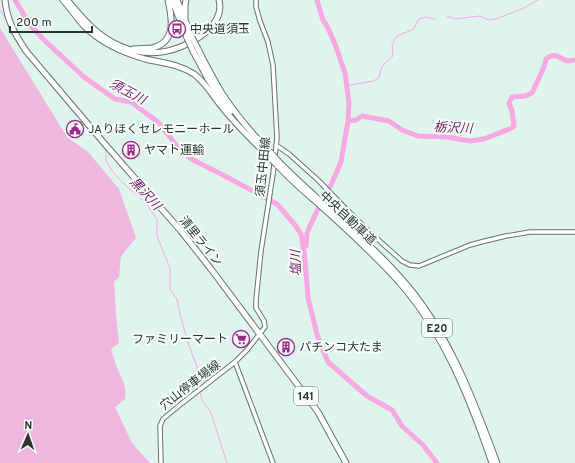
<svg xmlns="http://www.w3.org/2000/svg" width="575" height="463" viewBox="0 0 575 463" font-family="Overpass,'Noto Sans JP',sans-serif">
  <style>
    .green { fill: #efb6df }
    .lines { fill: none; stroke-linecap: round; stroke-linejoin: round }
    .stream { stroke: #f8a8e3; stroke-width: 1 }
    .river { stroke: #f8a8e3; stroke-width: 5 }
    .secondary-casing { stroke: #64766e; stroke-width: 5.5 }
    .highway-casing { stroke: #64766e; stroke-width: 7 }
    .secondary { stroke: #fff; stroke-width: 3.5 }
    .highway { stroke: #fff; stroke-width: 5 }
    .highway-bridge-casing { stroke: #64766e; stroke-width: 7; stroke-linecap: butt }
    .highway-bridge { stroke: #fff; stroke-width: 5 }
    .labels { text-anchor: middle; stroke-width: 4; stroke-linejoin: round; paint-order: stroke }
    .shield { fill: #f6fefb; stroke: #69716e; stroke-width: 1 }
    .shield-label { font-size: 11px; font-weight: bold; fill: #2d3531 }
    .poi-label { font-size: 12px; fill: #2d3531; stroke: #f6fefb; text-anchor: start }
    .street-label { font-size: 12px; fill: #2d3531; stroke: #f6fefb }
    .water-label { font-size: 13px; font-style: italic; fill: #7d246c; stroke: #f6fefb }
  </style>
  <rect width="100%" height="100%" fill="#dff4ec"/>
  <path class="green" d="M0,28L67,137L88,152L119,189L136,238L121,256L119,277L114,282L116,315L119,343L111,349C113,354 114,360 116,365C121,379 127,383 125,399L115,407L132,443L150,463H0Z"/>
  <g class="lines">
    <path class="stream" d="M0,10L9,25
      M447,17H451L455,19L480,16L489,20L496,19L524,8L538,0
      M45,77L61,96
      M346,86L373,81L379,78L382,66L393,56L392,44L397,36L414,29L417,22L419,19L425,17L435,19
      M77,115L91,131
      M105,147L106,152V161L113,172L123,183L146,203L157,219V236L170,268V290L177,299L180,314L188,343L197,367L199,388
      M200,391L202,400L211,413L227,463"/>
    <path class="river" d="M15,0L30,25L43,39L84,77L115,99L131,102L158,122L181,151L193,160L223,175L277,204L295,225L301,234L302,239L305,259L308,298L318,338L328,362L367,396L392,410L402,426L423,445L437,463
      M348,121L356,120L362,116L389,121L402,130L418,136L447,137L464,140L471,141L484,139L512,128L514,126L512,111L509,103L512,97L525,96L532,93L544,67L546,59C556,51 559,59 568,61C570,61 573,60 575,60
      M306,246L307,233L310,226L326,192L331,185L341,162L348,121L349,103L345,73L335,44L327,26L323,20L317,0"/>
    <g class="secondary-casing">
      <path id="secondary" d="M276,145L289,154L318,180L345,208L374,236L402,261L410,265L419,266L470,245L485,241L506,236L530,232H575
        M235,362L273,463
        M161,463L160,426L163,419L181,404L235,362L247,350L265,327L264,321L256,308V300L261,251L273,174L277,138L273,65L268,42L260,21L256,7V0"/>
    </g>
    <g class="highway-casing">
      <path id="highway" d="M5,0C7,21 15,34 26,51L104,143L181,231L211,269L318,412L346,463
        M63,0C71,9 78,20 86,28C103,44 124,53 145,59C162,63 179,64 194,74C206,83 213,96 222,107C233,121 246,134 259,147
        M172,0L187,38
        M177,0L191,35
        M68,1C83,19 98,37 120,46C134,52 148,54 162,52C185,49 226,28 219,0
        M185,19V5L186,0
        M133,49C140,48 146,49 152,48C177,42 172,18 168,0
        M198,49C206,65 214,80 223,95C237,116 254,136 272,154
        M193,51L208,79L230,112
        M258,146L271,159
        M278,161C322,206 375,244 415,295C453,345 475,404 497,463
        M277,165C288,177 300,188 313,199C343,226 373,253 400,283C445,335 470,399 492,463"/>
    </g>
    <use href="#secondary" class="secondary"/>
    <use href="#highway" class="highway"/>
    <g class="highway-bridge-casing">
      <path id="highway-bridge" d="M191,35L198,49
        M187,38L193,51
        M272,154L278,161
        M271,159L277,165"/>
    </g>
    <use href="#highway-bridge" class="highway-bridge"/>
  </g>
  <defs>
    <g id="bus-ring" transform="scale(0.9)"><circle r="9.5" fill="#f6fefb" stroke="#9b2886" stroke-width="1.5"/><path d="M-5-6H5V4H4V6H2V4H-2V6H-4V4H-5ZM-3.5-4V0h7V-4ZM-3.5 1.2v1.5H-2V1.2ZM2 1.2v1.5H3.5V1.2Z" fill="#9b2886"/></g>
    <g id="civic-ring" transform="scale(0.9)"><circle r="9.5" fill="#f6fefb" stroke="#9b2886" stroke-width="1.5"/><path d="M-.6-6.5H3V-4.5H.6V-3L4-1V1h2V6H-6V1h2V-1L-.6-3ZM-1.2 2.5V6h2.4V2.5Z" fill="#9b2886"/></g>
    <g id="building-ring" transform="scale(0.9)"><circle r="9.5" fill="#f6fefb" stroke="#9b2886" stroke-width="1.5"/><path d="M-4-6H4V6H1V3H-1V6H-4ZM-2.5-4.3h1.7v1.8h-1.7ZM.8-4.3h1.7v1.8H.8ZM-2.5-1h1.7V.8h-1.7ZM.8-1h1.7V.8H.8Z" fill="#9b2886"/></g>
    <g id="supermarket-ring" transform="scale(0.9)"><circle r="9.5" fill="#f6fefb" stroke="#9b2886" stroke-width="1.5"/><path d="M-6-5.5h2.5l.6 2H6L4.5 2H-2.5L-4.4-4H-6ZM-1.5 3.2a1.3 1.3 0 1 0 .1 0ZM3 3.2a1.3 1.3 0 1 0 .1 0Z" fill="#9b2886"/></g>
  </defs>
  <g fill-rule="evenodd">
    <use href="#bus-ring" x="177" y="29"/>
    <use href="#civic-ring" x="75" y="129"/>
    <use href="#building-ring" x="131" y="150"/>
    <use href="#supermarket-ring" x="241" y="339"/>
    <use href="#building-ring" x="286" y="347"/>
  </g>
  <g class="labels">
    <g class="shield">
      <rect x="422" y="319" width="30" height="18" rx="3"/>
      <rect x="294" y="387" width="24" height="18" rx="3"/>
    </g>
    <g class="shield-label">
      <text x="437" y="332">E20</text>
      <text x="306" y="400">141</text>
    </g>
    <g class="poi-label">
      <text x="190" y="33">中央道須玉</text>
      <text x="88" y="133">JAりほくセレモニーホール</text>
      <text x="144" y="154">ヤマト運輸</text>
      <text x="228" y="343" text-anchor="end">ファミリーマート</text>
      <text x="299" y="351">パチンコ大たま</text>
    </g>
    <g class="street-label">
      <text transform="translate(263 167) rotate(-84)" y="4">須玉中田線</text>
      <text transform="translate(348 218) rotate(43)" y="4">中央自動車道</text>
      <text transform="translate(201 241) rotate(51)" y="4">清里ライン</text>
      <text transform="translate(190 385) rotate(-38)" y="4">穴山停車場線</text>
    </g>
    <g class="water-label">
      <text transform="translate(128 91) rotate(28)" y="5">須玉川</text>
      <text transform="translate(453 127) rotate(3)" y="5">栃沢川</text>
      <text transform="translate(146 193) rotate(47)" y="5">黒沢川</text>
      <text transform="translate(295 263) rotate(-91)" y="5">塩川</text>
    </g>
  </g>
  <g transform="translate(28 435) rotate(2)" stroke="#f6fefb" stroke-width="3" paint-order="stroke">
  <path d="M0-3L7 15L0 10L-7 15Z" fill="#2d3531"/>
  <text y="-6" font-size="11" font-weight="bold" text-anchor="middle" fill="#2d3531">N</text>
  </g>
  <path d="M10 26v6h82v-6" fill="none" stroke="#2d3531" stroke-width="2"/>
  <text x="16" y="26" font-size="12" fill="#2d3531" stroke="#f6fefb" stroke-width="3" paint-order="stroke">200 m</text>
</svg>
